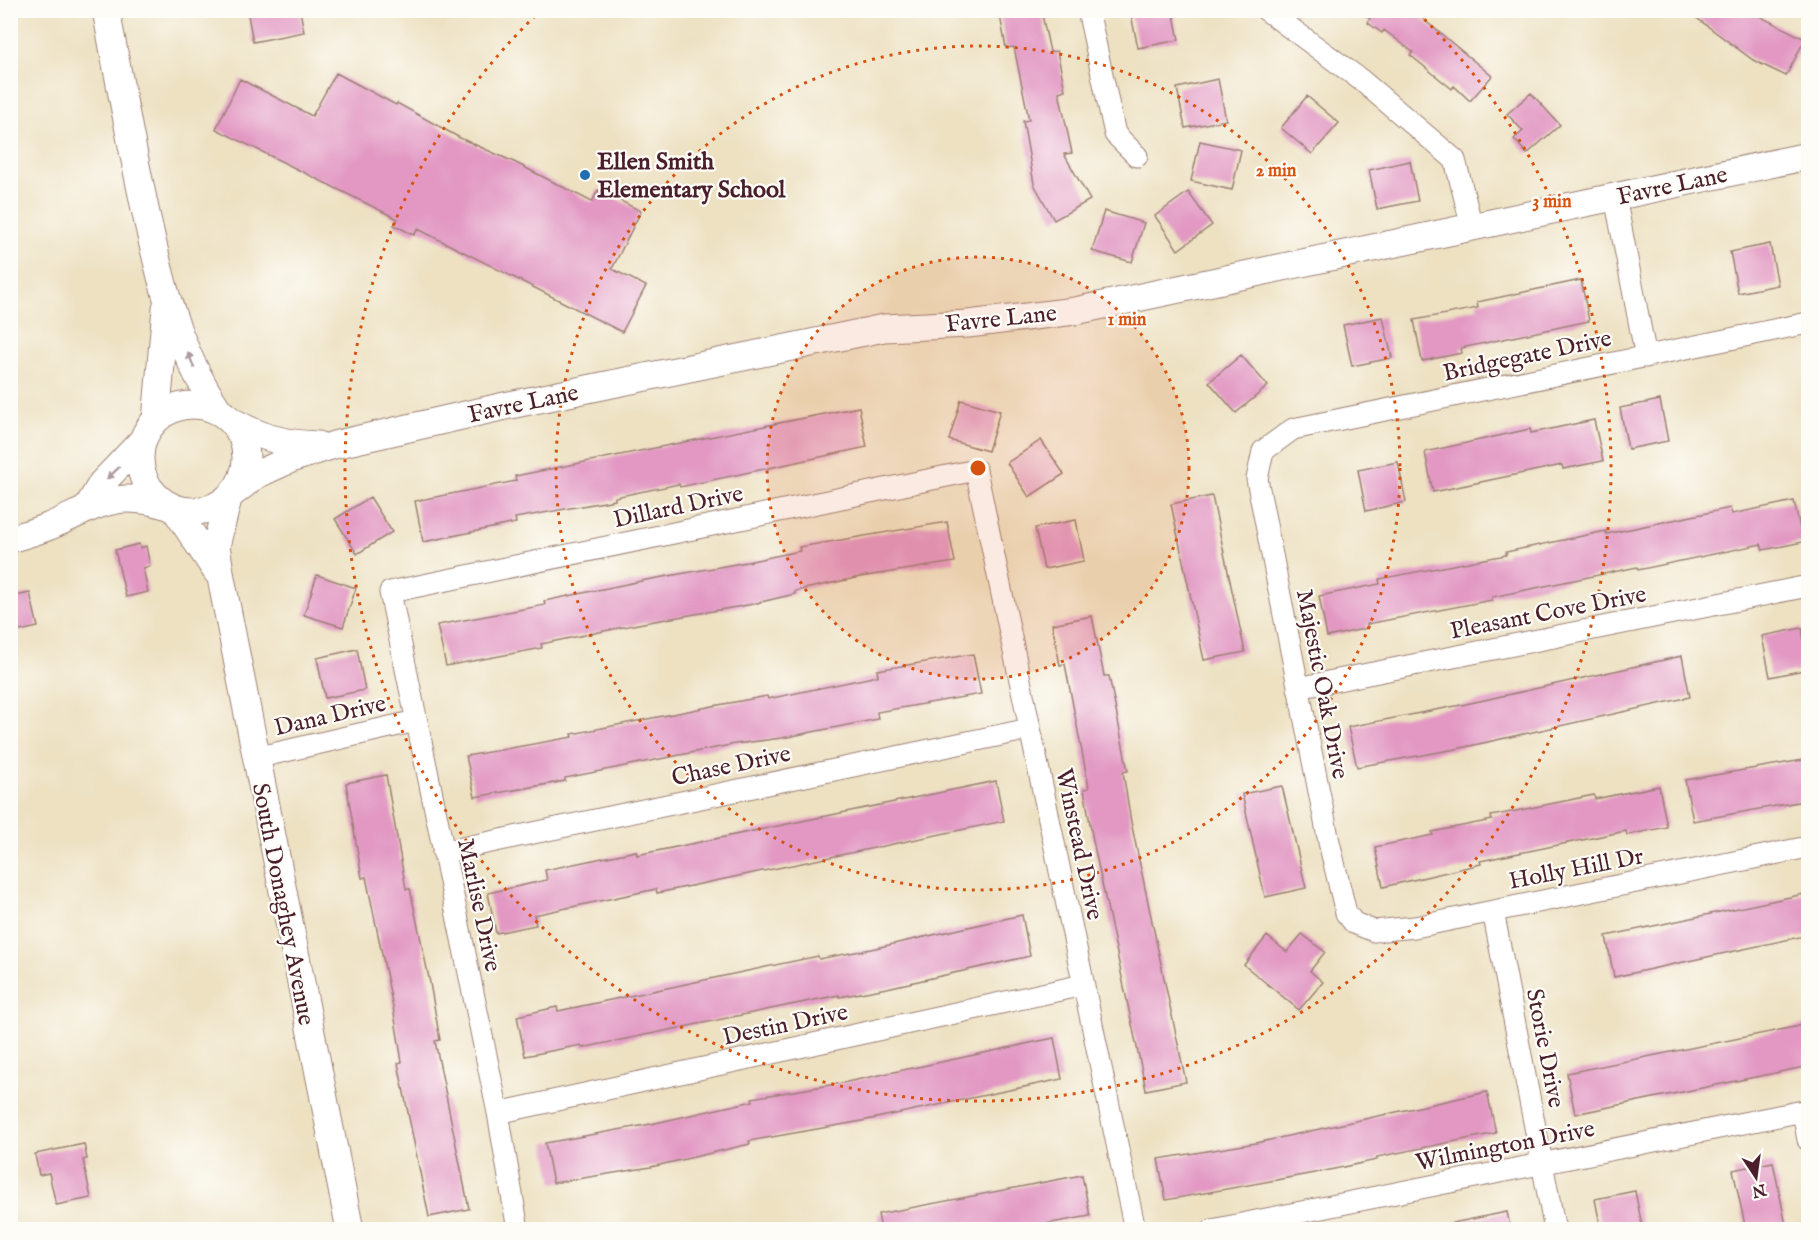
<svg xmlns="http://www.w3.org/2000/svg" width="1819" height="1240" viewBox="0 0 1819 1240" font-family="'IM FELL English',serif">
  <style>
    .building { fill: #e298c3 }
    .lines { fill: none; stroke-linecap: round; stroke-linejoin: round }
    .minor-casing { stroke: #9c8076; stroke-width: 23 }
    .tertiary-casing { stroke: #9c8076; stroke-width: 29 }
    .minor { stroke: #fff; stroke-width: 21 }
    .tertiary { stroke: #fff; stroke-width: 27 }
    .oneway { fill: #ae9aa0 }
    .ring { fill: none; stroke: #d8530f; stroke-width: 3; stroke-dasharray: 3 6 }
    .poi-dot { fill: #1f6fb2; stroke: #fdfcf7; stroke-width: 2 }
    .labels { text-anchor: middle; stroke-width: 4.5; stroke-linejoin: round; paint-order: stroke }
    .poi-label { font-size: 24px; font-weight: bold; fill: #4a1f2b; stroke: #fdfcf7; text-anchor: start }
    .street-label { font-size: 24px; fill: #4a1f2b; stroke: #fdfcf7 }
    .centre { fill: #d8530f; stroke: #fdfcf7; stroke-width: 3 }
    .ring-label { font-size: 18px; text-anchor: middle; font-weight: bold; fill: #d8530f; stroke: #fdfcf7; stroke-width: 4.5; stroke-linejoin: round; paint-order: stroke }
  </style>
  <rect width="100%" height="100%" fill="#fdfcf7"/>
  <filter id="ink" filterUnits="userSpaceOnUse"><feTurbulence type="fractalNoise" baseFrequency=".0167" numOctaves="2"/><feDisplacementMap in="SourceGraphic" scale="12" xChannelSelector="R" yChannelSelector="G"/><feConvolveMatrix kernelMatrix="1 2 1 2 8 2 1 2 1" color-interpolation-filters="sRGB"/></filter>
  <filter id="wash" filterUnits="userSpaceOnUse"><feTurbulence type="fractalNoise" baseFrequency=".008" numOctaves="4" result="noise"/><feDisplacementMap in="SourceGraphic" scale="24" xChannelSelector="R" yChannelSelector="G"/><feGaussianBlur stdDeviation="1.35" result="paint"/><feColorMatrix in="noise" values="0 0 0 0 0 0 0 0 0 0 0 0 0 0 0 0 0 1.4 0 .05"/><feComposite in="paint" operator="in"/></filter>
  <g filter="url(#wash)">
    <rect width="100%" height="100%" fill="#ede1c2"/>
    <g id="blocks">
      <path class="building" d="M247,10H300L304,32L253,42Z
        M999,10H1041L1050,52L1057,51L1065,90L1059,92L1072,153L1064,154L1090,200L1054,220L1034,184L1023,121L1029,120L1014,47L1006,48Z
        M1130,10H1173L1179,40L1138,48Z
        M1359,10H1412L1492,76L1470,101L1454,86L1452,89L1410,55L1413,52L1384,30L1382,33L1368,23L1370,19Z
        M1686,10H1761L1757,15L1805,39L1786,76L1753,60Z
        M336,73L396,105L397,103L460,138L514,162L592,202L598,190L641,211L612,269L646,286L622,332L418,229L414,235L394,225L398,219L216,129L240,79L312,116Z
        M1218,79L1226,120L1185,128L1177,88Z
        M1531,93L1560,125L1527,154L1514,139L1523,131L1507,114Z
        M1307,96L1339,123L1312,154L1281,128Z
        M1200,141L1241,150L1232,190L1191,181Z
        M1410,161L1418,201L1377,209L1369,170Z
        M1188,192L1212,225L1178,250L1155,216Z
        M1104,211L1144,223L1132,262L1092,251Z
        M1770,244L1778,285L1738,293L1730,252Z
        M1581,280L1589,321L1461,348L1462,353L1422,361L1414,320L1478,308L1477,302Z
        M1383,317L1392,358L1352,366L1343,325Z
        M1241,355L1268,386L1236,413L1209,382Z
        M961,400L1000,411L988,451L949,440Z
        M1660,400L1668,441L1628,449L1620,408Z
        M859,407L867,447L680,487L679,484L615,497V500L515,518L516,523L423,542L415,501L516,481L515,476Z
        M1594,420L1603,461L1563,469L1562,465L1433,492L1425,452L1530,429L1531,433Z
        M1041,440L1064,474L1029,497L1007,463Z
        M1398,462L1406,502L1366,511L1358,470Z
        M1212,496L1245,652L1204,660L1171,504Z
        M370,497L392,532L357,554L335,519Z
        M1794,501L1803,542L1763,550L1761,544L1638,570L1637,567L1492,597V600L1367,624L1368,628L1327,637L1319,596L1380,584L1379,579L1506,555V552L1606,531V534L1730,508L1732,514Z
        M1076,520L1084,561L1044,569L1035,528Z
        M947,522L955,562L860,577L795,591V594L748,605L643,623L541,644L542,648L446,666L437,625L545,605L544,601L646,580L747,562L800,551L799,547Z
        M139,544L140,548L146,546L150,566L143,568L148,592L126,597L115,550Z
        M317,575L356,588L343,627L304,615Z
        M30,593L38,627L10,633V597Z
        M1092,616L1104,676H1109L1128,771L1123,772L1131,822L1186,1082L1146,1090L1093,841L1084,789L1089,788L1065,664L1060,665L1052,624Z
        M1802,628L1809,669L1770,677L1762,636Z
        M357,649L365,690L325,698L317,658Z
        M973,654L981,694L877,712L878,719L782,738L735,744L565,778V781L475,797L466,756L573,737L572,734L713,706L767,696L768,699L878,676L877,670Z
        M1682,656L1690,697L1456,749L1357,767L1348,727L1466,704Z
        M1809,759V800L1693,821L1685,780Z
        M386,775L406,889H410L430,983L440,1040L435,1041L469,1209L429,1217L398,1063L402,1062L393,1007L366,877L362,878L346,783Z
        M996,781L1004,821L657,893L656,889L534,915L536,925L496,933L488,893L547,880L545,870L636,851L637,855Z
        M1282,786L1306,888L1265,897L1242,794Z
        M1659,786L1667,827L1627,835L1626,831L1480,861L1481,864L1383,887L1375,847L1433,835L1432,832L1492,820L1491,816L1594,795L1595,799Z
        M1809,893V935L1614,977L1606,936Z
        M1022,915L1030,956L887,988L839,997V995L582,1048L581,1045L525,1056L517,1016L557,1007L558,1011L818,956L819,959L871,949Z
        M1302,934L1325,952L1310,971L1323,982L1299,1010L1244,965L1267,936L1287,952Z
        M1809,1024V1066L1575,1114L1567,1073Z
        M1054,1038L1062,1079L862,1121L749,1141L750,1144L651,1167L553,1183L545,1143L651,1124L753,1101L752,1098L842,1083Z
        M1487,1092L1496,1133L1377,1157V1160L1320,1172L1166,1200L1158,1159L1256,1143Z
        M84,1144L87,1159L83,1160L91,1198L56,1205L49,1173L39,1175L35,1154Z
        M1773,1162L1787,1230H1746L1733,1170Z
        M1082,1175L1090,1216L1012,1230H881L878,1214Z
        M1635,1191L1643,1230H1601L1595,1199Z
        M1507,1212L1511,1230H1452V1223Z"/>
    </g>
  </g>
  <g filter="url(#ink)">
    <use href="#blocks" fill-opacity="0" stroke="#9c8076" stroke-width="1.5"/>
    <g class="lines">
      <g class="minor-casing">
        <path id="minor" d="M1088,10L1115,134L1137,156
          M1266,10L1361,80L1455,160L1472,227
          M1615,197L1646,357
          M1808,323L1293,429L1263,451L1257,479L1329,842L1346,913L1354,923L1374,931L1415,927L1808,847
          M1298,688L1808,586
          M255,758L416,721
          M443,852L1030,729
          M1493,911L1555,1230
          M1803,1112L1808,1140
          M498,1113L1083,985
          M518,1230L498,1113L390,592L976,470L1135,1230
          M1212,1230L1808,1110"/>
      </g>
      <g class="tertiary-casing">
        <path id="tertiary" d="M106,10C117,69 128,127 140,185C156,263 173,344 219,411
          M140 458a53 53 0 1 1 106 0a53 53 0 1 1-106 0Z
          M156,420L166,308
          M233,422C263,438 284,444 318,445
          M234,492L256,475L291,459L334,445L505,406L884,328L968,324L1075,311L1808,156
          M228,499L216,546L221,578L350,1230
          M88,507L102,483L142,441
          M175,509L217,572
          M10,539C24,535 37,531 50,526C97,506 115,489 168,506"/>
      </g>
      <use href="#minor" class="minor"/>
      <use href="#tertiary" class="tertiary"/>
    </g>
    <defs><path id="oneway-solid" d="M-6-.8H1V-3.2L6.5 0L1 3.2V.8H-6Z" transform="scale(1.5)"/></defs>
    <g class="oneway">
      <use href="#oneway-solid" transform="translate(191 360) rotate(-112)"/>
      <use href="#oneway-solid" transform="translate(113 473) rotate(137)"/>
    </g>
  </g>
  <circle cx="978" cy="468" r="211" fill="#d8530f" fill-opacity=".12"/>
  <g class="ring">
    <circle cx="978" cy="468" r="211"/>
    <circle cx="978" cy="468" r="422"/>
    <path d="M1418 13A633 633 0 1 1 538 13"/>
  </g>
  <circle class="poi-dot" cx="585" cy="175" r="6"/>
  <g class="labels">
    <g class="poi-label">
      <text x="597" y="169">Ellen Smith<tspan x="597" dy="28">Elementary School</tspan></text>
    </g>
    <g class="street-label">
      <text transform="translate(1672 185) rotate(-12)" y="8">Favre Lane</text>
      <text transform="translate(1001 318) rotate(-6)" y="8">Favre Lane</text>
      <text transform="translate(1527 355) rotate(-12)" y="8">Bridgegate Drive</text>
      <text transform="translate(523 403) rotate(-12)" y="8">Favre Lane</text>
      <text transform="translate(678 506) rotate(-12)" y="8">Dillard Drive</text>
      <text transform="translate(1548 612) rotate(-11)" y="8">Pleasant Cove Drive</text>
      <text transform="translate(1323 684) rotate(79)" y="8">Majestic Oak Drive</text>
      <text transform="translate(330 715) rotate(-13)" y="8">Dana Drive</text>
      <text transform="translate(731 765) rotate(-12)" y="8">Chase Drive</text>
      <text transform="translate(1080 844) rotate(78)" y="8">Winstead Drive</text>
      <text transform="translate(1576 868) rotate(-11)" y="8">Holly Hill Dr</text>
      <text transform="translate(284 904) rotate(79)" y="8">South Donaghey Avenue</text>
      <text transform="translate(480 905) rotate(78)" y="8">Marlise Drive</text>
      <text transform="translate(785 1024) rotate(-12)" y="8">Destin Drive</text>
      <text transform="translate(1546 1048) rotate(79)" y="8">Storie Drive</text>
      <text transform="translate(1505 1145) rotate(-11)" y="8">Wilmington Drive</text>
    </g>
  </g>
  <circle cx="978" cy="468" r="9" class="centre"/>
  <g class="ring-label">
    <text x="1276" y="176">2 min</text>
    <text x="1552" y="207">3 min</text>
    <text x="1127" y="325">1 min</text>
  </g>
  <rect width="1819" height="1240" fill="none" stroke="#fdfcf7" stroke-width="36"/>
  <g transform="translate(1756 1177) rotate(167)" stroke="#fdfcf7" stroke-width="4.5" paint-order="stroke">
  <path d="M0-4.5L10 22L0 15L-10 22Z" fill="#4a1f2b"/>
  <text y="-9" font-size="16" font-weight="bold" text-anchor="middle" fill="#4a1f2b">N</text>
  </g>
</svg>
